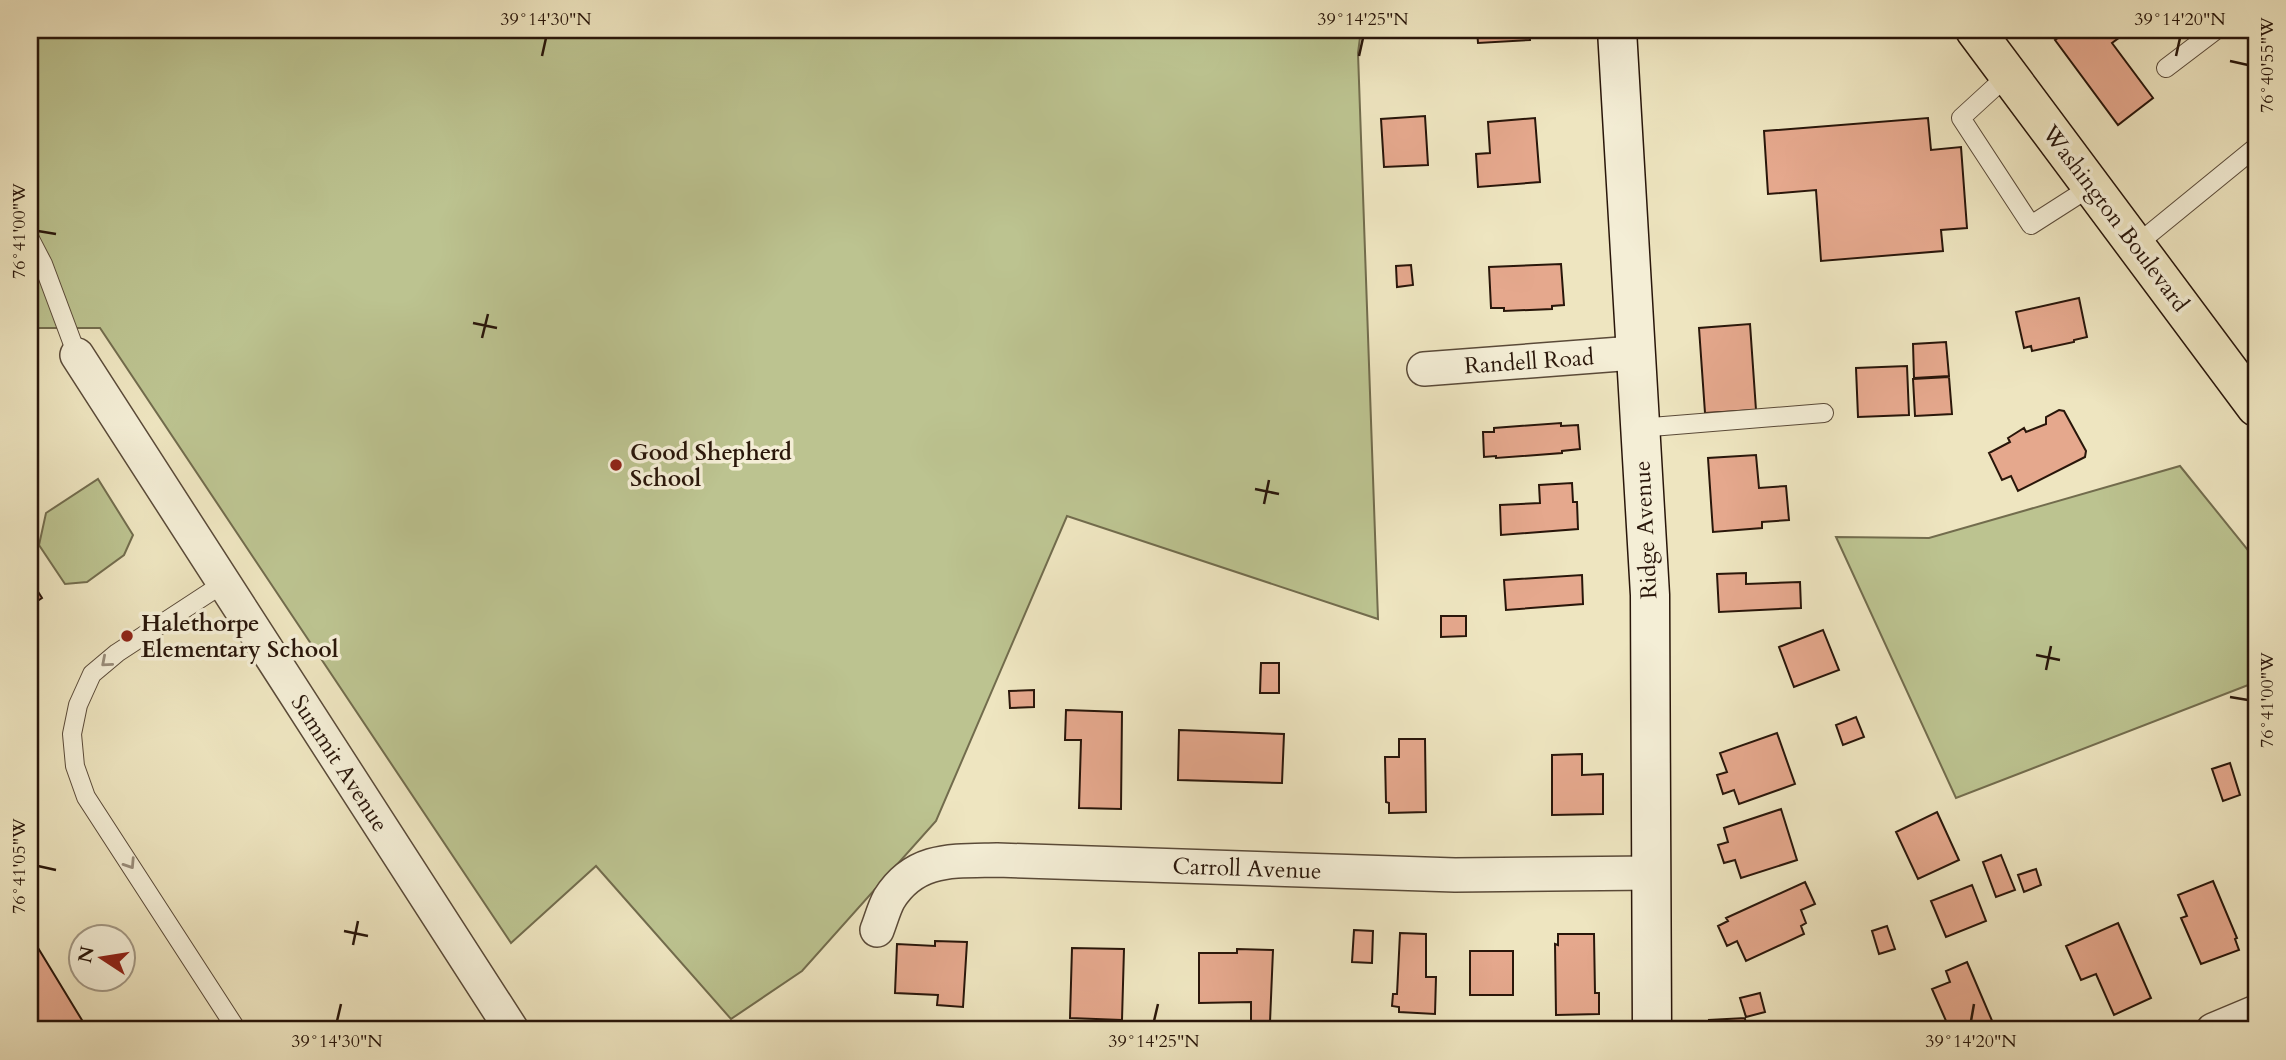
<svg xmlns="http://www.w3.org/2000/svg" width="2286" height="1060" viewBox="0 0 2286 1060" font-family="Cardo,serif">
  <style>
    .green { fill: #bcc390; stroke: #726c4d; stroke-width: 2 }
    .building { fill: #e5a88d; stroke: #29160a; stroke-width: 2 }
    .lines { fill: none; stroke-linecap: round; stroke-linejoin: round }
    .lane-casing { stroke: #5a4a38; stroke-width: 20 }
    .street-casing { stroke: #5a4a38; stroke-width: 36 }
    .secondary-casing { stroke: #29160a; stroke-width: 41 }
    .primary-casing { stroke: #29160a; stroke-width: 41 }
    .lane { stroke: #f4eed6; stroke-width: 18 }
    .street { stroke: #f4eed6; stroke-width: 33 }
    .secondary { stroke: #f4eed6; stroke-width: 38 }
    .primary { stroke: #eee5c0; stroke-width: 38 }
    .oneway { stroke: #998d7a }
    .ticks { fill: none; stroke: #29160a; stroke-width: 2.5 }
    .poi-dot { fill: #8f2418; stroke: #f4eed6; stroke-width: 2.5 }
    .labels { text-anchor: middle; stroke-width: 7; stroke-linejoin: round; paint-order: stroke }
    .street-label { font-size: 23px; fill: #29160a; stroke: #f4eed6 }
    .poi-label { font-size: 23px; font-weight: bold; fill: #29160a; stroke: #f4eed6; text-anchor: start }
    .neatline { fill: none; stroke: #29160a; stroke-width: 2.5 }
    .ticks-label { font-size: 18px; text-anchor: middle; fill: #29160a }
  </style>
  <rect width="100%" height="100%" fill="#eee5c0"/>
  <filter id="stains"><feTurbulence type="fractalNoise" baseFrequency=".00286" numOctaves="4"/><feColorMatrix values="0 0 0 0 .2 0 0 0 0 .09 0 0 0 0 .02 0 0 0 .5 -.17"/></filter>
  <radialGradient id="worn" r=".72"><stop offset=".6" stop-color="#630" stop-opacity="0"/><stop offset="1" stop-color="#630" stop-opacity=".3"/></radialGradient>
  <path class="green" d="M30,30H1361L1358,53L1378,619L1067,516L936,821L802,971L731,1019L596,866L511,943L100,328H30Z
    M2180,466L2256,560V682L1956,798L1836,537L1929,538Z
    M98,479L133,535L124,555L87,582L65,584L39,545L46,513Z"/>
  <path class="building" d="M1477,30H1529L1530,40L1478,43Z
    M2069,30H2101L2103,32L2114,30L2120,37L2112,43L2153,98L2118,125L2055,40Z
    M1425,116L1428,165L1384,167L1381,119Z
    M1535,118L1540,182L1478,187L1476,154L1490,153L1488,122Z
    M1928,118L1931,150L1961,147L1967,228L1941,230L1943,251L1821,261L1816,190L1768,194L1764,131Z
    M1561,264L1564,305L1552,306V309L1504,311V308H1491L1489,267Z
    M1411,265L1413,285L1397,287L1396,266Z
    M2079,298L2087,337L2074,340V342L2032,351L2031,346L2024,348L2016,312Z
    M1750,324L1756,410L1705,413L1699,328Z
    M1946,342L1949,376L1914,378L1913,344Z
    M1907,366L1909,415L1858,417L1856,368Z
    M1949,377L1952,414L1915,416L1913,379Z
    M2059,410L2064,411L2086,451L2085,457L2018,491L2011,476L2002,480L1989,453L2010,442L2008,438L2024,428L2026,432L2046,424V417Z
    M1561,423V426L1578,425L1580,449L1562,451V453L1496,458V456L1484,457L1483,432H1494V428Z
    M1756,455L1759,488L1786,486L1789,520L1762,522V528L1713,532L1708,458Z
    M1572,483L1573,502H1577L1578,529L1501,535L1500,505L1540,503L1539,485Z
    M1746,573V584L1800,582L1801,608L1719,612L1717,574Z
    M1582,575L1583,604L1506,610L1504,580Z
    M30,579L42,598L30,606Z
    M1441,616H1466V636L1441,637Z
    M1823,630L1839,670L1794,687L1779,647Z
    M1261,663H1279V693H1260Z
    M1034,690V707L1010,708L1009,691Z
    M1066,710L1122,712L1121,809L1079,808L1081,740H1065Z
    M1856,717L1864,737L1843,745L1836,725Z
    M1179,730L1284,734L1282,783L1178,780Z
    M1777,733L1795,784L1739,804L1734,790L1723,794L1717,775L1727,772L1720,753Z
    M1399,739H1425L1426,812L1389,813V803L1386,802L1385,757H1399Z
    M1582,754V775L1603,774V814L1552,815V755Z
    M2230,763L2240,795L2223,801L2212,769Z
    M1781,809L1797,860L1741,878L1735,860L1724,863L1718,845L1728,842L1724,828Z
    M1937,812L1959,860L1918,879L1896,832Z
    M2001,855L2015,890L1996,897L1983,862Z
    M2036,869L2041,885L2024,892L2018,875Z
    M2213,881L2237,938L2235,939L2239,950L2201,964L2181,918L2187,916L2178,895Z
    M1805,882L1815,904L1801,910L1806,923L1801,926L1804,934L1746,961L1737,941L1727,946L1718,926L1728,921L1726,918Z
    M1972,885L1986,921L1946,937L1931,901Z
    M2118,923L2151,998L2114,1015L2096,974L2081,980L2066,946Z
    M1887,926L1895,949L1879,954L1872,931Z
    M1354,930L1373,931L1372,963L1352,962Z
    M1400,933L1426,934V977H1436L1435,1014L1399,1012V1007L1392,1006L1393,994H1397Z
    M1558,934H1594L1595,993H1599V1014L1556,1015L1555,944L1558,945Z
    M32,938L88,1030H30V940Z
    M935,941L967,942L963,1007L937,1005L938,995L895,993L897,944L935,946Z
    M1072,948L1124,949L1122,1020L1070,1018Z
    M1237,949L1273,950L1270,1022H1251V1002L1199,1003V953H1237Z
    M1470,951H1513V995H1470Z
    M1967,962L1996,1030H1950L1932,989L1950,982L1946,971Z
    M1760,993L1765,1012L1746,1017L1740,998Z
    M1745,1018L1746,1030H1710L1709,1020Z"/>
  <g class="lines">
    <g class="lane-casing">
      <path id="lane" d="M2166,68L2216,30
        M2009,74L1961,118L2031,225L2092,186
        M30,239L43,264L77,355
        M2136,245L2256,147
        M1639,428L1824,413
        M224,583L117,653L92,674L78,705L72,734L75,766L86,797L237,1030"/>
    </g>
    <g class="street-casing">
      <path id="street" d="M77,355L512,1030
        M1424,369L1634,353
        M877,930C881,920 884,908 889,899C915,857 954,861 997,860L1455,875L1652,873
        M2213,1030L2256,1012"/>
    </g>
    <g class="secondary-casing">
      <path id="secondary" d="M1617,30L1650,595L1652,1030"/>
    </g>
    <g class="primary-casing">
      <path id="primary" d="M1975,30L2256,407"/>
    </g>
    <use href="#lane" class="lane"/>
    <use href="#street" class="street"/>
    <use href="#secondary" class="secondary"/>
    <use href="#primary" class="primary"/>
  </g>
  <defs><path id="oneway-chevron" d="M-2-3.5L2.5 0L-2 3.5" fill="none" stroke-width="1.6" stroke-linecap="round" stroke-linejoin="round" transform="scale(1.75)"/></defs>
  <g class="oneway">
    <use href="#oneway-chevron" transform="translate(106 662) rotate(139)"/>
    <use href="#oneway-chevron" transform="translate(130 864) rotate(57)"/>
  </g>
  <path class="ticks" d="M542,56L546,38M1359,56L1363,38M2176,56L2180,38M2230,61L2248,65M38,231L56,234M473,323L497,328M482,338L488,314M1255,489L1279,494M1264,504L1269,480M2036,655L2060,660M2046,670L2051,646M2230,697L2248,700M38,866L56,870M344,931L368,936M353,945L358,921M337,1021L341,1004M1154,1021L1158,1004M1971,1021L1974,1004"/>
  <g class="poi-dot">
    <circle cx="616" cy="465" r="7"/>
    <circle cx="127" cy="636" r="7"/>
  </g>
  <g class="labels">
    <g class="street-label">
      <text transform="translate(2116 218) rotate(53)" y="8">Washington Boulevard</text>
      <text transform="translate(1529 361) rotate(-4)" y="8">Randell Road</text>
      <text transform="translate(1645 530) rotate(-93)" y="8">Ridge Avenue</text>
      <text transform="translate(340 763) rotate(57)" y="8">Summit Avenue</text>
      <text transform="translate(1247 868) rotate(2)" y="8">Carroll Avenue</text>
    </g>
    <g class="poi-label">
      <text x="630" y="460">Good Shepherd<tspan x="630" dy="26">School</tspan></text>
      <text x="141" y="631">Halethorpe<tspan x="141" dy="26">Elementary School</tspan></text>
    </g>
  </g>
  <rect width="2286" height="1060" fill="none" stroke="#eee5c0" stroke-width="77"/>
  <g transform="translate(102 958) rotate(282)"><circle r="33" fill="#f4eed6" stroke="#a39884" stroke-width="2"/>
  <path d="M0-5L12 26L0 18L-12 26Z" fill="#8f2418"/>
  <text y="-10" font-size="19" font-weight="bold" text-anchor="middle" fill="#29160a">N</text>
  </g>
  <rect x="38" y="38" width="2210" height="983" class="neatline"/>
  <g class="ticks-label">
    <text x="546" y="25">39°14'30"N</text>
    <text x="1363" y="25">39°14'25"N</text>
    <text x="2180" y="25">39°14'20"N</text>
    <text transform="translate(2267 65) rotate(-90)" y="6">76°40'55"W</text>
    <text transform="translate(19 231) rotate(-90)" y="6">76°41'00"W</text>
    <text transform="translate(2267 700) rotate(-90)" y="6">76°41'00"W</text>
    <text transform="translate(19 866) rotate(-90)" y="6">76°41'05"W</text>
    <text x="337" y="1047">39°14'30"N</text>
    <text x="1154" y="1047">39°14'25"N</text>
    <text x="1971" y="1047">39°14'20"N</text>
  </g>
  <rect width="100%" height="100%" filter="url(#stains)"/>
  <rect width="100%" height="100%" fill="url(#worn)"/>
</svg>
